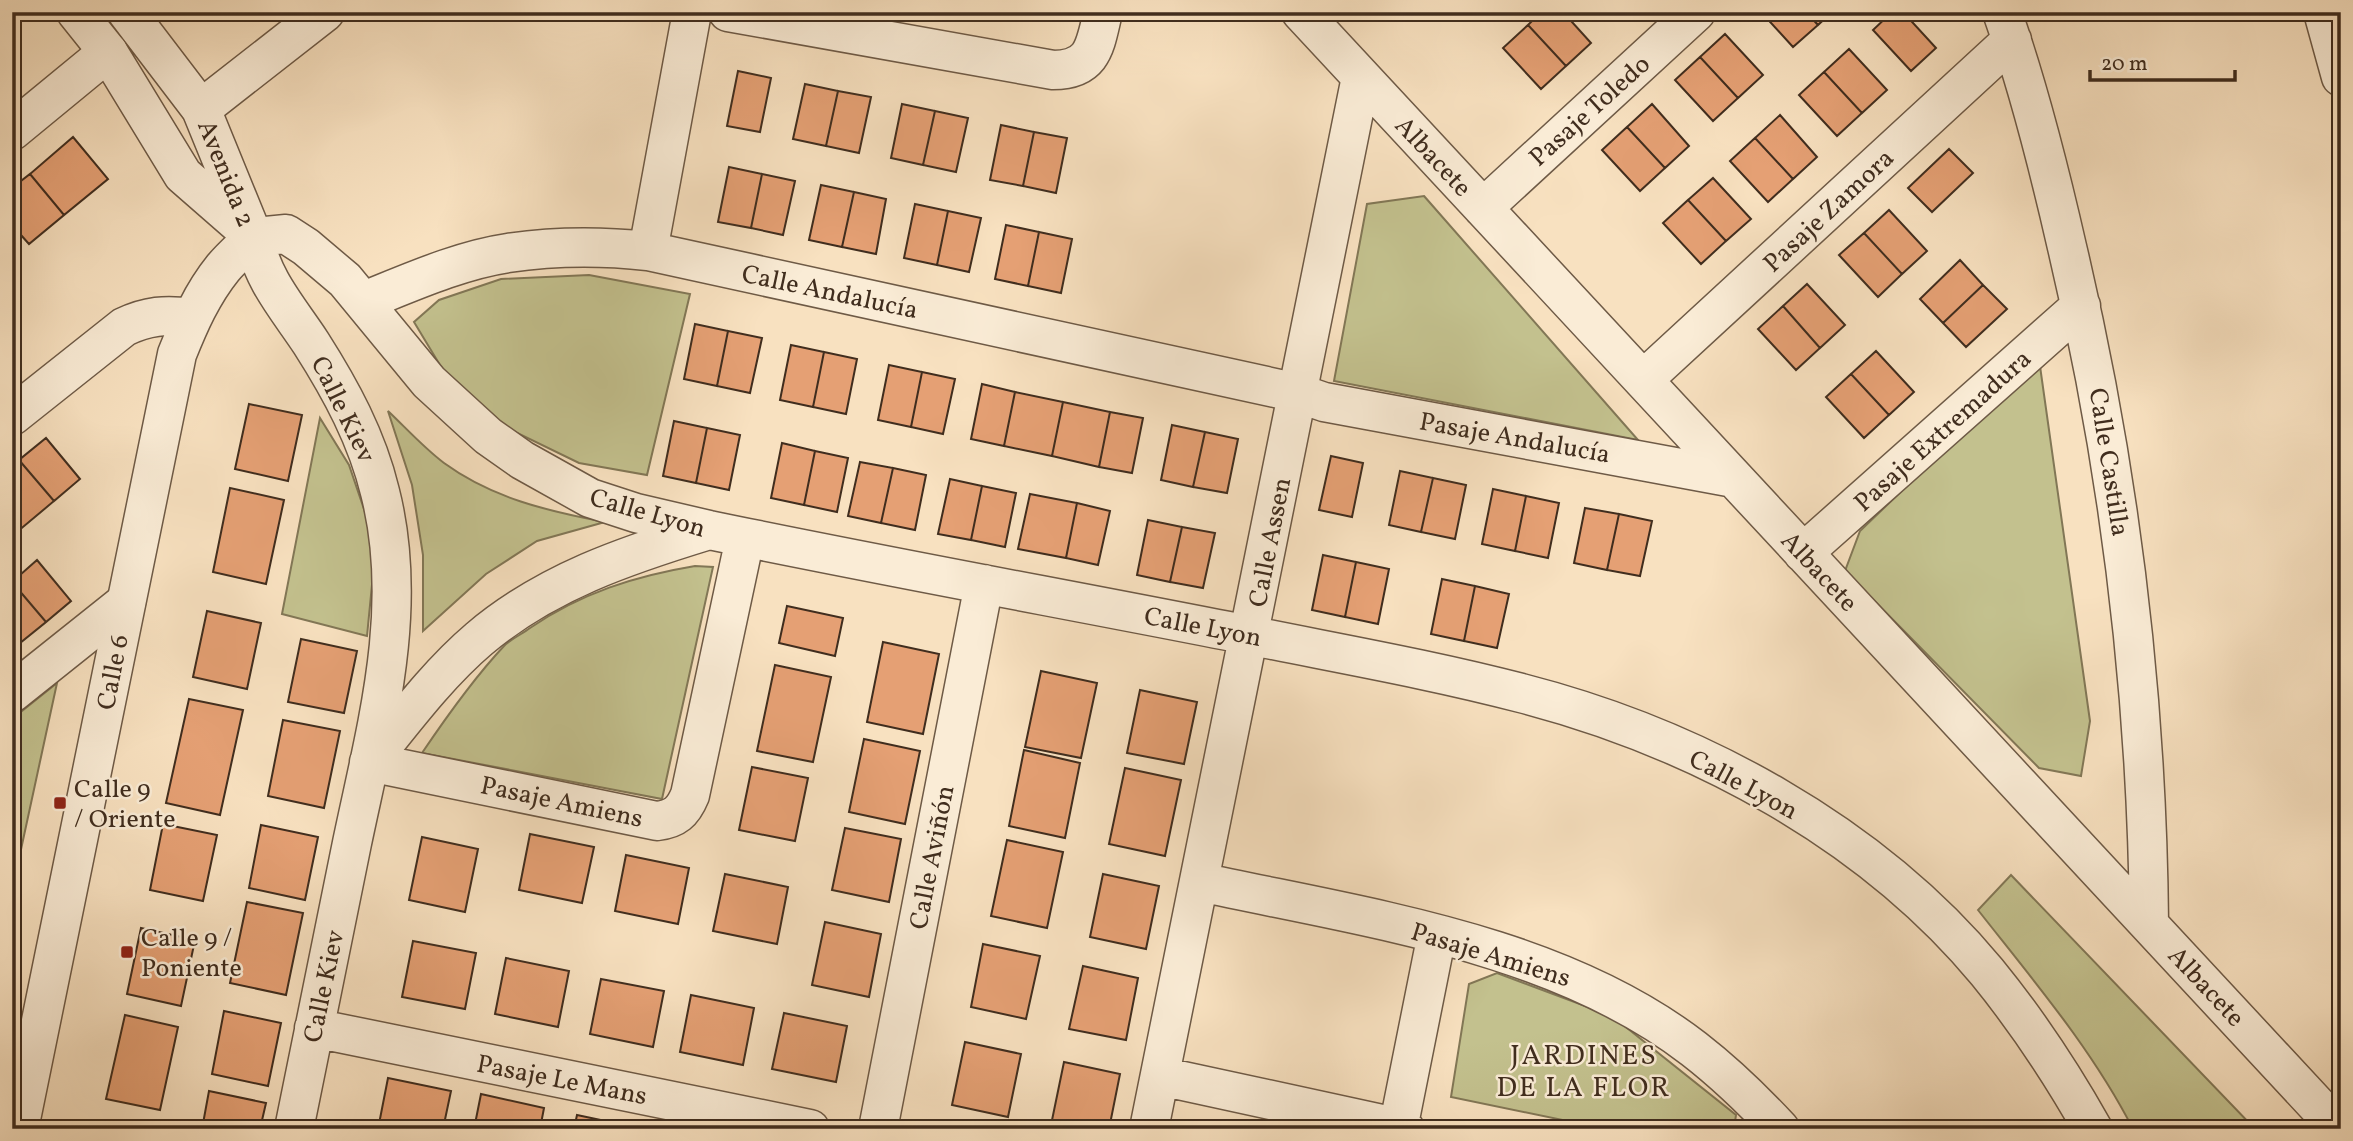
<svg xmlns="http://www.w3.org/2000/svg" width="2353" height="1141" viewBox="0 0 2353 1141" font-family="Vollkorn,serif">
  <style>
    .green { fill: #c3c18e; stroke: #827756; stroke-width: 2 }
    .building { fill: #e5a074; stroke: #402d1e; stroke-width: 2 }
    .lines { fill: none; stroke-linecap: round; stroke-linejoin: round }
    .minor-casing { stroke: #6e5a46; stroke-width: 41 }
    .tertiary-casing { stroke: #6e5a46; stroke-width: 41 }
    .minor { stroke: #faecd6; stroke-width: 38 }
    .tertiary { stroke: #faecd6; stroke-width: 38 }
    .poi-dot { fill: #8f2418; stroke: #faecd6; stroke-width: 2.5 }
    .labels { text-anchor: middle; stroke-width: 5; stroke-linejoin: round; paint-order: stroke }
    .street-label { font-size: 26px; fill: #402d1e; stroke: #faecd6 }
    .poi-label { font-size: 26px; fill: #402d1e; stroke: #faecd6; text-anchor: start }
    .neighbourhood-label { font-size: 28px; letter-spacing: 2px; fill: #402d1e; stroke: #faecd6 }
  </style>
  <rect width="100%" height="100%" fill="#f8e1c0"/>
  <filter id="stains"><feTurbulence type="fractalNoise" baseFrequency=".00286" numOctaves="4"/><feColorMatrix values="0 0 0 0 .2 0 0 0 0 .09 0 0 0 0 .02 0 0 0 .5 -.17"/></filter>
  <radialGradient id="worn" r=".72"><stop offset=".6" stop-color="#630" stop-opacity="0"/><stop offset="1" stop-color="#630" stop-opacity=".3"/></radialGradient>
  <path class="green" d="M1424,196L1638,440L1334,381L1367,204Z
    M589,275L690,294L647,475L579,463L511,430L452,385L414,322L439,300L501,279Z
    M2039,359L2090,721L2081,776L2039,768L1845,571L1860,531Z
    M388,411C406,428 424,448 444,463C492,498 547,511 605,522L537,541L486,574L423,631V555L412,485Z
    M320,418L349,465L366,515L374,564L367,636L282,614Z
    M695,566L713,567L662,799L422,753C447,716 473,679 504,646C511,639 522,634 530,628C581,593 635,576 695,566Z
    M57,683L12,891V719Z
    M2011,875L2255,1129H2133C2092,1049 2033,980 1978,910Z
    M1497,973L1612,1016L1736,1115L1734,1129H1606L1451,1097L1469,984Z"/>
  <path class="building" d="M1541,12H1563L1591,43L1566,66L1528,25Z
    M1761,12H1806L1818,25L1793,47Z
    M1806,12H1832L1818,25Z
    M1892,12H1903L1936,48L1911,71L1873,30Z
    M1528,25L1566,66L1541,89L1503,48Z
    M1725,34L1763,75L1738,98L1700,57Z
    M1849,49L1887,90L1862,113L1824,72Z
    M1700,57L1738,98L1713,121L1675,80Z
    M738,71L771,78L760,132L727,126Z
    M1824,72L1862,113L1837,136L1799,95Z
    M805,84L838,91L826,146L793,139Z
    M838,91L871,97L859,153L826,146Z
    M902,104L935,111L923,165L891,158Z
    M1652,104L1689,146L1665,168L1627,127Z
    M935,111L968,118L956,172L923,165Z
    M1780,115L1817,157L1793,179L1755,138Z
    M1001,125L1034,132L1023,186L990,180Z
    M1627,127L1665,168L1640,191L1602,150Z
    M1034,132L1067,138L1056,193L1023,186Z
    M73,137L108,179L64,215L30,174Z
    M1755,138L1793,179L1768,202L1730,161Z
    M1949,149L1973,173L1932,212L1908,188Z
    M729,167L762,174L751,228L718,222Z
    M30,174L64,215L29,244L12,225V188Z
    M762,174L795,181L783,235L751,228Z
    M1713,178L1751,219L1726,241L1688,200Z
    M821,185L854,192L842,247L809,240Z
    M854,192L886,199L876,254L842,247Z
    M1688,200L1726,241L1701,264L1663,223Z
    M915,204L948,211L937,265L904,258Z
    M1889,210L1927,251L1902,274L1864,233Z
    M948,211L981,218L969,272L937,265Z
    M1006,225L1039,232L1028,286L995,279Z
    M1039,232L1072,239L1061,293L1028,286Z
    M1864,233L1902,274L1878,297L1839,255Z
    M1960,260L1983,285L1943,323L1920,299Z
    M1807,284L1845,325L1820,348L1783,306Z
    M1983,285L2007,309L1966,347L1943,323Z
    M1783,306L1820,348L1796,370L1758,329Z
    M695,324L728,331L717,386L684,379Z
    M728,331L762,338L750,393L717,386Z
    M791,345L824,352L813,407L780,400Z
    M1876,351L1914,392L1889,415L1851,374Z
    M824,352L857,359L846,414L813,407Z
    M889,365L922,372L911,427L878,420Z
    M922,372L955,379L943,434L911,427Z
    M1851,374L1889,415L1864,438L1826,397Z
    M982,384L1015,392L1004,446L971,439Z
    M1015,392L1063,402L1052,456L1004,446Z
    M1063,402L1110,412L1099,467L1052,456Z
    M249,404L302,415L288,481L235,469Z
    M1110,412L1143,418L1132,473L1099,467Z
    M674,421L707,428L696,483L663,476Z
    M1172,425L1205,432L1193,487L1161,480Z
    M707,428L740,435L729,490L696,483Z
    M1205,432L1238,439L1227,493L1193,487Z
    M46,438L80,479L54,501L19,460Z
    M782,443L815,451L804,505L771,498Z
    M815,451L848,458L837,512L804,505Z
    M1331,456L1363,463L1352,517L1319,510Z
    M19,460L54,501L17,532L12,527V466Z
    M860,462L893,468L881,523L848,516Z
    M893,468L926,475L915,530L881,523Z
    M1400,471L1433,478L1421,532L1389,525Z
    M1433,478L1466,485L1455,539L1421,532Z
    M950,479L982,486L971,540L938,534Z
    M982,486L1016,493L1005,547L971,540Z
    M230,488L284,500L266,584L213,572Z
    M1493,489L1526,496L1515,551L1482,544Z
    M1030,494L1077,503L1066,558L1018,549Z
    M1526,496L1559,503L1548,558L1515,551Z
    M1077,503L1110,511L1098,565L1066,558Z
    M1585,508L1619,514L1607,570L1574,563Z
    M1619,514L1652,521L1640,576L1607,570Z
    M1148,520L1182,527L1170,582L1137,575Z
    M1182,527L1215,533L1203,588L1170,582Z
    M1323,555L1356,562L1345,617L1312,610Z
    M37,560L71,601L46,622L12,582Z
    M1356,562L1389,569L1378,624L1345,617Z
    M1442,579L1475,586L1464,641L1431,634Z
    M12,582L46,622L20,643L12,633Z
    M1475,586L1509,594L1497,648L1464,641Z
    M787,606L843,618L835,656L779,643Z
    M207,611L261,623L247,689L193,677Z
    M301,639L357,651L344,713L288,702Z
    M883,642L939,654L923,734L867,722Z
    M775,665L831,677L813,762L757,751Z
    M1041,671L1097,683L1081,758L1025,747Z
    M1140,690L1197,702L1184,764L1127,753Z
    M189,699L243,710L220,815L166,803Z
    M283,720L340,731L324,808L268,796Z
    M864,739L920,751L905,824L849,812Z
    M1024,750L1080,763L1065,838L1009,826Z
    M752,767L808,778L795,841L739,830Z
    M1125,768L1181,780L1165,856L1109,844Z
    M163,824L217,835L203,901L150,890Z
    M261,825L318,837L305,900L249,888Z
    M845,828L901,839L889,902L832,890Z
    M530,834L594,847L582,903L519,890Z
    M422,837L478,849L465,912L409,900Z
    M1007,840L1063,852L1047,928L991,916Z
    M626,855L689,868L678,924L615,911Z
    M725,874L788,887L777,944L713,931Z
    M1103,874L1159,886L1146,949L1090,937Z
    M247,902L303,913L286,995L230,983Z
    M825,922L881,934L869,997L812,985Z
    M141,928L195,940L181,1006L127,994Z
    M413,941L476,953L465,1009L402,997Z
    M983,944L1040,956L1026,1019L971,1007Z
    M506,958L569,971L558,1027L495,1014Z
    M1083,966L1138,978L1126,1040L1069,1029Z
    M601,979L664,991L653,1047L590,1034Z
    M691,995L754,1008L743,1065L680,1052Z
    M224,1011L281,1023L268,1086L212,1074Z
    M784,1013L847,1026L836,1082L772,1069Z
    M125,1015L178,1027L160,1110L106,1099Z
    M965,1042L1021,1054L1008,1117L952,1105Z
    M1064,1062L1120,1074L1109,1129H1070L1051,1125Z
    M388,1078L451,1091L443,1129H378Z
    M209,1091L266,1103L260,1129H202Z
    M481,1094L544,1108L540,1129H474Z
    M577,1115L639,1128V1129H574Z"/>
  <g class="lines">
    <g class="minor-casing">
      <path id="minor" d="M728,12L1053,70C1094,70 1095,45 1103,12
        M1301,12L2339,1129
        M2002,12C2029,88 2049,168 2067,247C2120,470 2147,693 2149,923
        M2323,12L2341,77
        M201,109L325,12
        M12,131L108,52
        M1483,208L1696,12
        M648,251L692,12
        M364,301C409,283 460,260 508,253C555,246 601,246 648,251L1298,393L1324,402L1734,478
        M1643,380L2012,40
        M12,416L124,327C147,316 166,314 191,318
        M1803,553L2081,306
        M12,693L126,602
        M373,758C406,717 439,673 479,639C546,582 627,555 709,530
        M369,762L657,821C675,819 683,812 690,795L745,538
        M1200,882C1365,918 1557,943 1694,1049C1725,1073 1753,1100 1780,1129
        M314,1028L810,1129
        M1160,1076L1405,1129
        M294,1129C313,1033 333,938 352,843C376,728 410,609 380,492C367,438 341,390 311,343C288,308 262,280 254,237L286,234L306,247L345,280L429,382L488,436L522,460L590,498L636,513L709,530C887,567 1065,599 1243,634C1336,653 1429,669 1521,693C1696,738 1871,832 1987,972C2027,1021 2062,1074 2093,1129
        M878,1129L984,584
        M1149,1129L1361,77
        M1398,1129L1437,934"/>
    </g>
    <g class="tertiary-casing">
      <path id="tertiary" d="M76,12L108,52L183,175L254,237
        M127,12L201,109L250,229
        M19,1129L177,354C189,324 202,294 223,268C232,257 244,247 254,237"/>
    </g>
    <use href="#minor" class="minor"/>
    <use href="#tertiary" class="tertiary"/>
  </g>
  <g class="poi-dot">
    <rect x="53" y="796" width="14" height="14" rx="3.5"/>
    <rect x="120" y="945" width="14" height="14" rx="3.5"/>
  </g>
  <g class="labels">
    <g class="street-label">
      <text transform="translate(1589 110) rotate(-42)" y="9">Pasaje Toledo</text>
      <text transform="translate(1434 156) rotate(47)" y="9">Albacete</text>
      <text transform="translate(227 173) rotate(68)" y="9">Avenida 2</text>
      <text transform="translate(1828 210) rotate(-43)" y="9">Pasaje Zamora</text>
      <text transform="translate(830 291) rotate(12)" y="9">Calle Andalucía</text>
      <text transform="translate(344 409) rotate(64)" y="9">Calle Kiev</text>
      <text transform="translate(1942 430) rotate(-42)" y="9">Pasaje Extremadura</text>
      <text transform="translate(1515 437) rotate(10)" y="9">Pasaje Andalucía</text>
      <text transform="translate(2110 462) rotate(81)" y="9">Calle Castilla</text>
      <text transform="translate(648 512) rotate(16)" y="9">Calle Lyon</text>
      <text transform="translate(1269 542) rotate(-79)" y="9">Calle Assen</text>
      <text transform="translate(1820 571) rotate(47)" y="9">Albacete</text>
      <text transform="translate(1203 626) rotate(11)" y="9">Calle Lyon</text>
      <text transform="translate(112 672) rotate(-79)" y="9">Calle 6</text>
      <text transform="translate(1744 784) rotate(28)" y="9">Calle Lyon</text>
      <text transform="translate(562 801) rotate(12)" y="9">Pasaje Amiens</text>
      <text transform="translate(931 857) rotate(-79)" y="9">Calle Aviñón</text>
      <text transform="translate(1491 954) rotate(17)" y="9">Pasaje Amiens</text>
      <text transform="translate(323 986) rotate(-78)" y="9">Calle Kiev</text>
      <text transform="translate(2207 986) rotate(47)" y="9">Albacete</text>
      <text transform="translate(562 1079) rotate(11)" y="9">Pasaje Le Mans</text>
    </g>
    <g class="poi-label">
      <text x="74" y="797">Calle 9<tspan x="74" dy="30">/ Oriente</tspan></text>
      <text x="141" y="946">Calle 9 /<tspan x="141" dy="30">Poniente</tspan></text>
    </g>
    <g class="neighbourhood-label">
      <text x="1584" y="1064">JARDINES<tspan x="1584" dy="32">DE LA FLOR</tspan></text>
    </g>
  </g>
  <rect width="2353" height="1141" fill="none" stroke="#f8e1c0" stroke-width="42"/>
  <rect x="14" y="14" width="2325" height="1113" fill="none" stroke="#402d1e" stroke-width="3.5"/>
  <rect x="21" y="21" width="2311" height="1099" fill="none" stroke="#402d1e" stroke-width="2"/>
  <path d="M2090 70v10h145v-10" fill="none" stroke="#402d1e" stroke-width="3.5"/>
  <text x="2101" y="70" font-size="21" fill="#402d1e" stroke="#faecd6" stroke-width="5" paint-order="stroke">20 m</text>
  <rect width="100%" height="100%" filter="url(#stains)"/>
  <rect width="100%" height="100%" fill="url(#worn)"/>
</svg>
